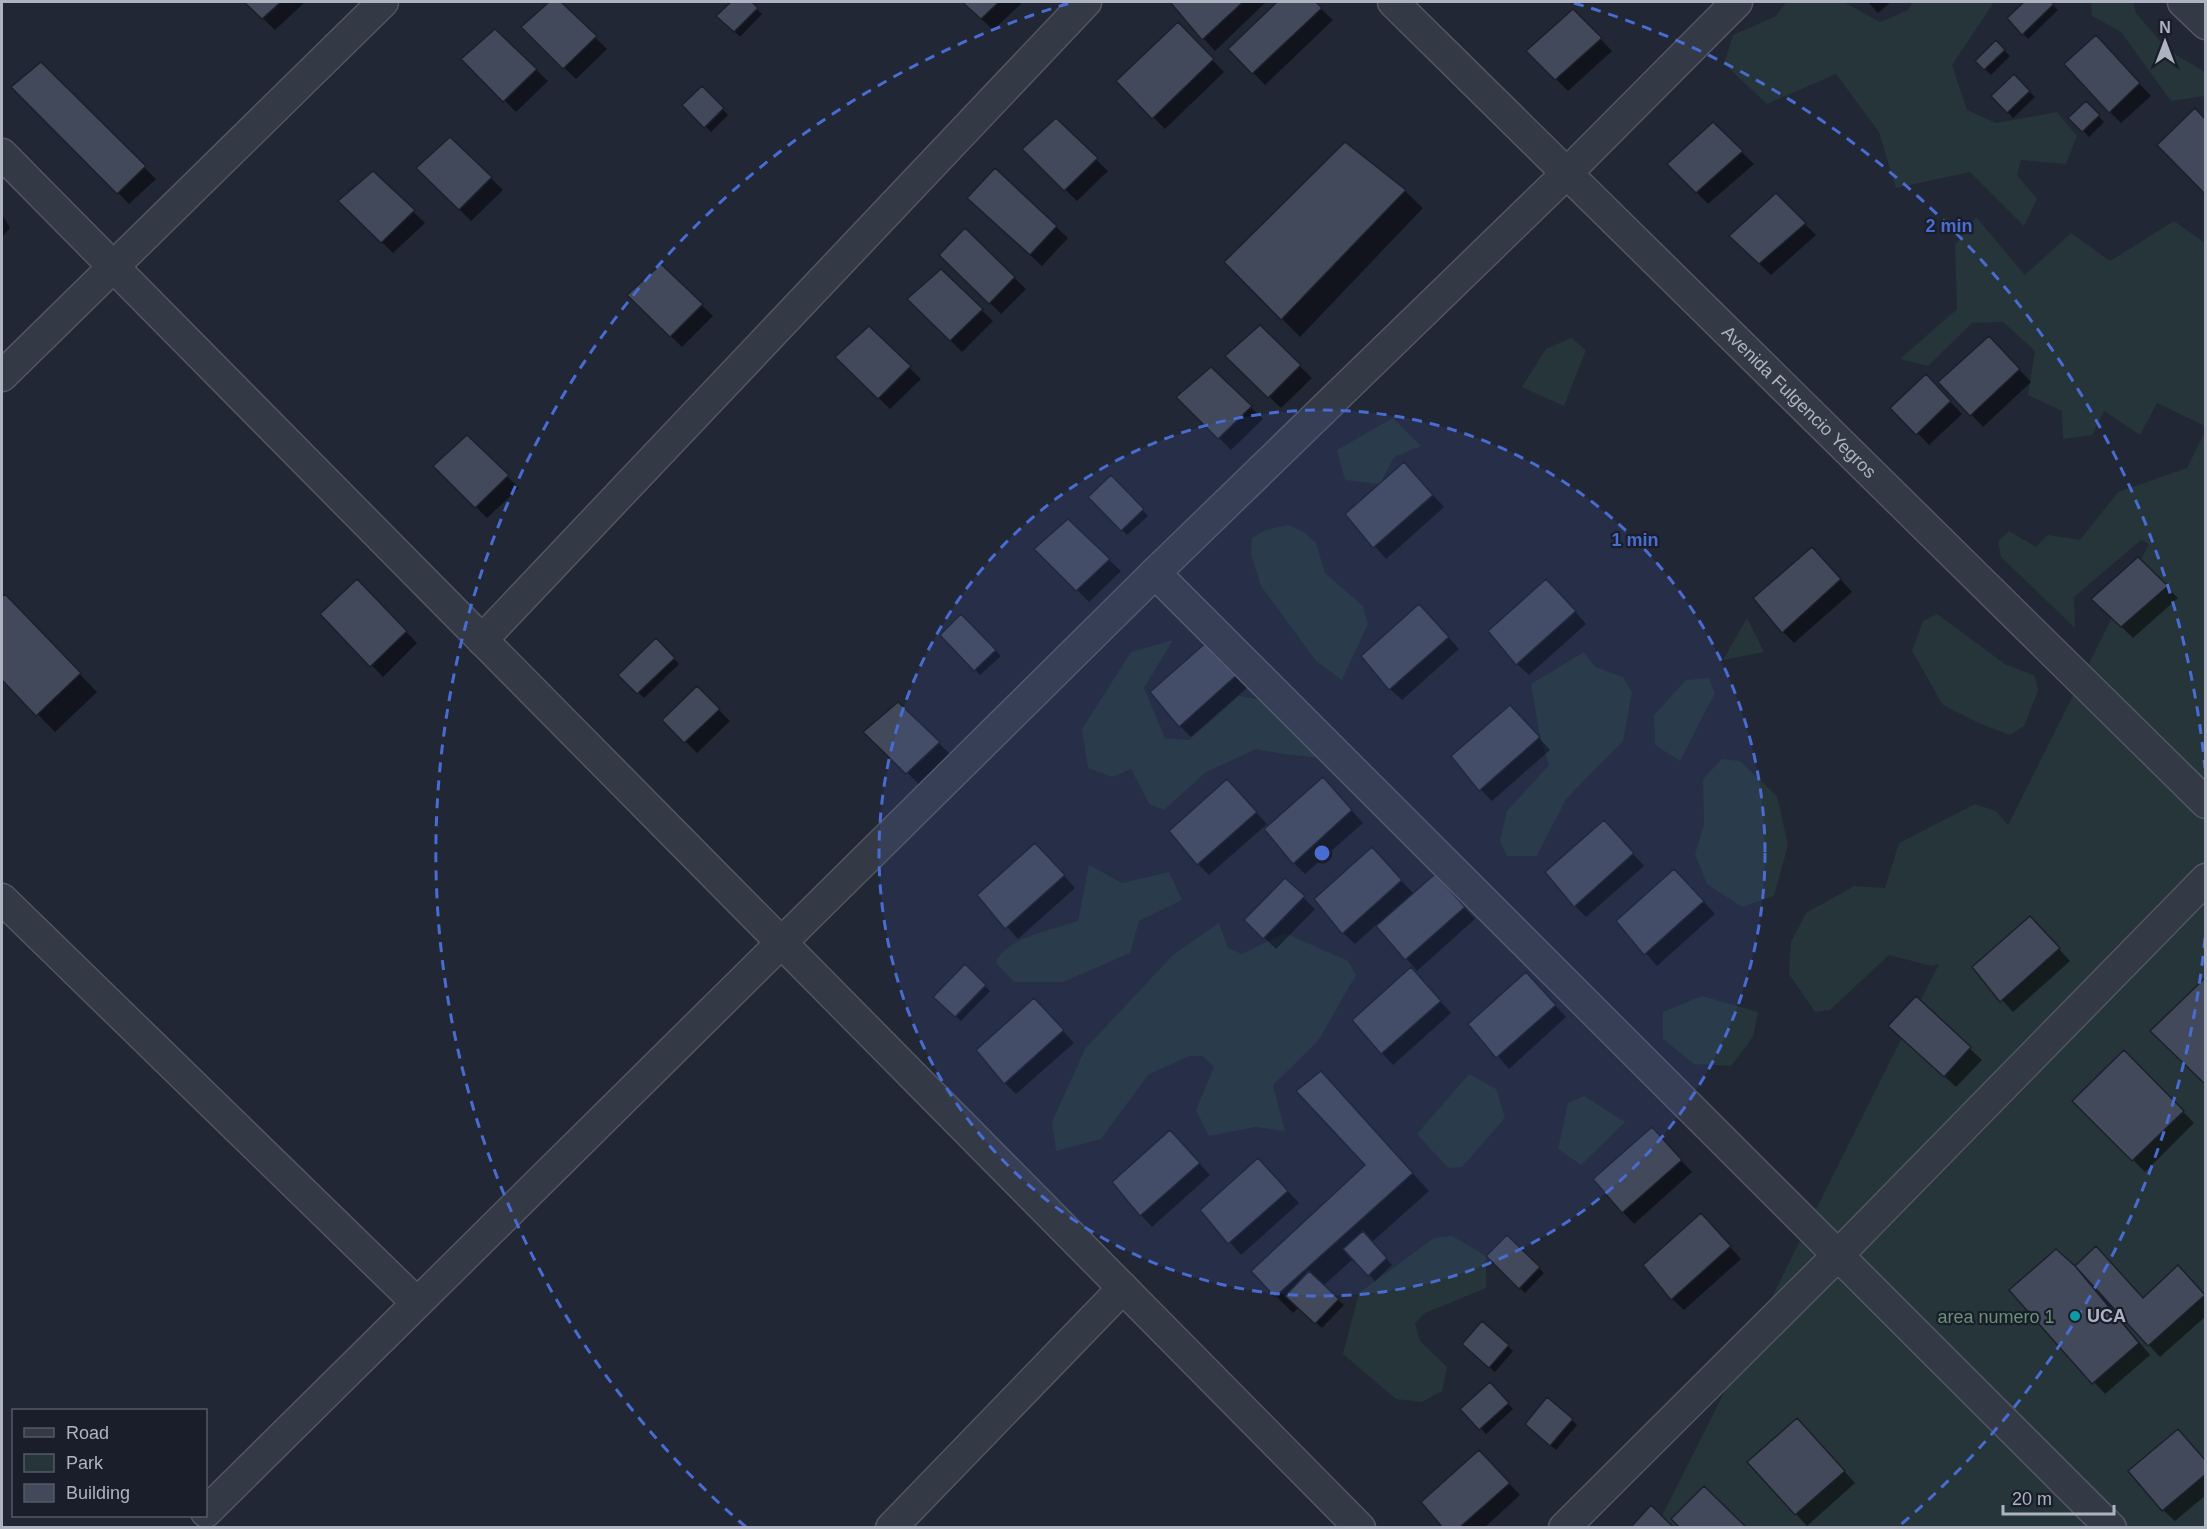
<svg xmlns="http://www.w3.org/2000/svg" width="2207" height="1529" viewBox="0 0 2207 1529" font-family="Helvetica,sans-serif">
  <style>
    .green { fill: #263539 }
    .shadow { fill: #0007 }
    .building { fill: #42495a; stroke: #1c202c; stroke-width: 1.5 }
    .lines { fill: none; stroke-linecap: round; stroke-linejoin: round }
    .minor-casing { stroke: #525663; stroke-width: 33 }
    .minor { stroke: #343946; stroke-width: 30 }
    .ring { fill: none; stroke: #486cd1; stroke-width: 3; stroke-dasharray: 10 8 }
    .culture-dot { fill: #0f9aa8; stroke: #1a1e2a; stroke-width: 2 }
    .labels { text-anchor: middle; stroke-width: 4.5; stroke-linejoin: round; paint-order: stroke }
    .street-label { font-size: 18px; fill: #aeb3c2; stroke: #1a1e2a }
    .poi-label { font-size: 18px; font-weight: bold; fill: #aeb3c2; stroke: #1a1e2a; text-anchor: start }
    .park-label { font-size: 18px; fill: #689177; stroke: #1a1e2a }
    .centre { fill: #486cd1; stroke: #1a1e2a; stroke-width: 3 }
    .ring-label { font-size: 18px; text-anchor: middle; font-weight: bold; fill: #486cd1; stroke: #1a1e2a; stroke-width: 4.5; stroke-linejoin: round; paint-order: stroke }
  </style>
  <rect width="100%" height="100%" fill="#212735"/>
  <path class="green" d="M1786,2H1844L1880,22L1908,10L1913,2H1994L1952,65L1967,110L1996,123L2057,112L2077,136L2066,164L2021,160L2017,175L2037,199L2024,226L1970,172L1896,188L1879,132L1836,74L1767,104L1724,64L1733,35L1776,16Z
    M2091,2H2133L2136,13L2168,50L2205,72V96L2171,101L2121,32L2092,16Z
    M1976,217L2025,275L2071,233L2110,261L2174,221L2205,243V426L2157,403L2140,435L2104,411L2092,435L2063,439L2062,411L2028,395L2035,351L2003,322L1972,323L1928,366L1900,359L1957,309L1955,245Z
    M1571,338L1586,350L1564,406L1522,387L1546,349Z
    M1393,418L1421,446L1394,457L1380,484L1345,480L1337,450Z
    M2205,432V1527L1656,1528L1939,964L1932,966L1889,955L1830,1010L1815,1012L1789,974L1791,942L1806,913L1854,886L1885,888L1899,843L1975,804L1996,811L2008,825L2149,544L2141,540L2074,597L2075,628L2001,557L1998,541L2009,531L2036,547L2048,535L2080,540L2118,492L2187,468Z
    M1288,525L1304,532L1316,543L1325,573L1363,606L1368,624L1342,680L1316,661L1261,586L1251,554L1252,538L1266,530Z
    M1937,614L2005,664L2035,676L2038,691L2024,726L2010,735L1981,724L1943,705L1912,651L1923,621Z
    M1747,618L1764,652L1723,660Z
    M1173,640L1144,688L1165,738L1189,740L1239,696L1285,704L1322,758L1283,754L1256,749L1206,772L1164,810L1149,804L1131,769L1112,777L1088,768L1082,729L1131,652Z
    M1584,652L1595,667L1623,677L1632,692L1623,741L1566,799L1537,856H1507L1500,841L1507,811L1549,765L1540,737L1531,684Z
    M1709,678L1715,693L1680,761L1655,745L1654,715L1686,680Z
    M1722,759L1740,761L1777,796L1788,845L1774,896L1742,907L1707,884L1695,854L1704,825L1703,779Z
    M1089,865L1122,883L1169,872L1182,900L1139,921L1130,953L1063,982H1014L996,963C1003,938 1056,929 1078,921Z
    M1219,923L1228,948L1242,954L1285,933L1348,961L1356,975L1318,1041L1273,1085L1285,1131L1255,1127L1209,1136L1196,1110L1214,1067L1203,1056H1189L1148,1075L1101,1139L1056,1151L1052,1122L1085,1049L1173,955Z
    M1702,996L1758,1012L1753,1037L1731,1066L1694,1064L1663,1039V1012Z
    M1469,1074L1496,1089L1505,1118L1462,1167L1448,1168L1417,1134Z
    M1584,1096L1625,1122L1581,1165L1558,1149L1568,1103Z
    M1452,1236L1486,1256V1288L1425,1313L1415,1323L1420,1341L1447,1367L1442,1391L1422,1402L1396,1399L1343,1354L1359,1293L1434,1238Z"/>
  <path class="shadow" d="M246,2H305L275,30Z
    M551,2H559L607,49L576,79L523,27Z
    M733,2H750L762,14L740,37L719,16Z
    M964,2H1023L993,30Z
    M1171,2H1266L1215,51Z
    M1280,2H1314L1333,20L1265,85L1230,49Z
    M1868,2H1891L1878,13Z
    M2026,2H2049L2058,10L2028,39L2009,18Z
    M1573,11L1612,51L1568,91L1528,51Z
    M1178,24L1224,72L1165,129L1118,82Z
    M495,31L548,81L516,112L463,59Z
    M1996,42L2010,56L1991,75L1977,61Z
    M2107,49L2151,96L2121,123L2110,112Z
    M41,64L156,179L129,204L14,87Z
    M2014,76L2035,97L2013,118L1993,96Z
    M702,88L728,115L711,132L685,105Z
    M2086,103L2104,122L2089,137L2071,118Z
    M1056,120L1108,171L1077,201L1024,149Z
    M1713,124L1754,164L1708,204L1669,164Z
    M450,139L503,190L471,221L418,168Z
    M1345,144L1405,191L1423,208L1300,337L1226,262Z
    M373,173L425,223L393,253L340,201Z
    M1776,195L1816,235L1771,275L1731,236Z
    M981,210L1056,227L1068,238L1042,266Z
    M2,214L10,228L2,237Z
    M965,230L1026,289L1001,314L941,255Z
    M661,266L713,316L682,347L629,295Z
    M941,271L993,321L962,352L909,299Z
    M1260,327L1312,378L1281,408L1227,356Z
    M869,328L921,379L890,409L837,357Z
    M2000,349L2031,382L1983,427L1941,382Z
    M1211,369L1263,419L1231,450L1178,397Z
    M1926,376L1962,414L1929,445L1893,408Z
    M467,437L519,488L487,518L435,466Z
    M1415,475L1444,507L1386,559L1347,514Z
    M1111,477L1148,516L1127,535L1090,497Z
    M1068,521L1121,571L1089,602L1036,549Z
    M2138,559L2178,598L2133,638L2093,599Z
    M1823,560L1852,592L1794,643L1783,632Z
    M357,581L417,643L383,677L322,614Z
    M1558,592L1586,624L1529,675L1517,664Z
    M5,596L97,692L55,732L2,678V599Z
    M961,616L1001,656L980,675L942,635Z
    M1431,618L1459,649L1402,700L1390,689Z
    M656,640L679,664L644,698L620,675Z
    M1209,642L1249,686L1191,737L1180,726Z
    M697,688L730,721L697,753L664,720Z
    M898,704L950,754L919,784L865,732Z
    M1521,718L1550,750L1492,801L1481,790Z
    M1334,791L1363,823L1305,874L1294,863Z
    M1238,793L1267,824L1209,875L1198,864Z
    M1615,834L1644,866L1586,917L1575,906Z
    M1047,856L1075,888L1018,939L979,895Z
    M1383,861L1414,894L1446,888L1475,919L1417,971L1377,924L1355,944L1343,933Z
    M1285,880L1315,909L1276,949L1246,920Z
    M1686,882L1715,914L1657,966L1618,921Z
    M2041,929L2070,961L2013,1012L1974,968Z
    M965,967L990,991L961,1021L935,997Z
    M1422,981L1451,1013L1393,1065L1382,1053Z
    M1537,986L1566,1017L1509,1069L1470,1024Z
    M1916,998L1982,1060L1956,1087L1902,1038Z
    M1045,1011L1074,1043L1016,1094L1005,1083Z
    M2124,1052L2194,1123L2145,1172L2074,1101Z
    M1321,1073L1429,1191L1372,1242L1392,1265L1375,1281L1354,1258L1323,1286L1344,1305L1322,1328L1299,1307L1293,1313L1276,1296L1367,1165Z
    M1663,1141L1692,1172L1634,1224L1623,1212Z
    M1181,1143L1210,1175L1152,1227L1141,1215Z
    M1269,1171L1299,1203L1241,1255L1202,1210Z
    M1712,1227L1741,1259L1684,1310L1672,1299Z
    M1507,1237L1544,1273L1525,1293L1488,1256Z
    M2096,1248L2143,1299L2190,1279L2206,1296V1316L2160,1357L2113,1306L2111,1308L2150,1355L2105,1394L2011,1290L2075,1268Z
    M1508,1346L1513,1351L1495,1372L1470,1349Z
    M1490,1384L1513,1409L1486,1434L1463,1409Z
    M1572,1420L1577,1425L1556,1450L1532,1430Z
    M1808,1431L1855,1483L1807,1526L1796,1514Z
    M2206,1462V1495L2175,1521L2163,1510Z
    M1491,1464L1520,1495L1484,1528H1445Z"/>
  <path class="building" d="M244,2H281L262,19Z
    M549,2H561L597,36L563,69L521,27Z
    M731,2H752L758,8L734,32L716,16Z
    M962,2H999L981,19Z
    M1170,2H1243L1202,40Z
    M1277,2H1316L1322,8L1252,74L1228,49Z
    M2024,2H2051L2054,4L2022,35L2007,18Z
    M1573,9L1602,38L1555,80L1526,51Z
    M1178,22L1214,59L1152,119L1116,81Z
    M495,29L537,69L503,102L461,59Z
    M2096,35L2140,83L2109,113L2064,64Z
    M1996,40L2005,50L1984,70L1975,61Z
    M41,62L146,166L117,194L11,87Z
    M2014,74L2030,91L2007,113L1991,96Z
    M702,86L724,108L704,128L682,105Z
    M2086,101L2100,115L2082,132L2068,118Z
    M2195,108L2206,120L2205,194L2157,145Z
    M1056,118L1098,158L1064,191L1022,149Z
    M1713,122L1743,151L1696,193L1667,164Z
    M450,137L492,177L459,210L416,168Z
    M1345,142L1406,190L1281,320L1224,262Z
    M995,168L1057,226L1030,255L967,198Z
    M373,171L415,210L381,243L338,201Z
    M1776,193L1806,223L1759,264L1729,236Z
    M965,228L1015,277L989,304L939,255Z
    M661,264L703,304L670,337L627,295Z
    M941,269L983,309L950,341L907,299Z
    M1260,325L1301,365L1268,398L1225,356Z
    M869,326L911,366L878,399L835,357Z
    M1989,336L2020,369L1970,416L1938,382Z
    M1211,367L1252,406L1218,439L1176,397Z
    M1926,374L1951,401L1916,435L1890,408Z
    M467,435L509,475L475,508L433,466Z
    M1404,462L1433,495L1373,548L1345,514Z
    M1111,475L1144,509L1121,531L1088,497Z
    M1068,519L1110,559L1076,591L1034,549Z
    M1812,547L1841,579L1782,633L1753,598Z
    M2138,557L2168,586L2121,627L2091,599Z
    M357,579L407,631L370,667L320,614Z
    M1546,579L1576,611L1516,665L1488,631Z
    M5,594L81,673L36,716L2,680V597Z
    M1419,604L1449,637L1389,690L1361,656Z
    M961,614L996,650L974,671L940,635Z
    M656,638L675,658L637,694L618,675Z
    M1209,640L1239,673L1179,727L1150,692Z
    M697,686L720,709L684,743L662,720Z
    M898,702L940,742L906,774L863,732Z
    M1510,705L1540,737L1479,791L1451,756Z
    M1323,777L1352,810L1293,864L1264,829Z
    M1227,779L1257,812L1197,865L1169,831Z
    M1604,820L1634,853L1574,907L1545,872Z
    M1035,843L1065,875L1005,929L977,895Z
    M1372,847L1402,880L1342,934L1314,899Z
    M1674,869L1704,901L1644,955L1616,921Z
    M1435,874L1465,907L1405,960L1376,926Z
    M1285,878L1305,896L1263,939L1244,920Z
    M2030,916L2060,948L2000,1002L1972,967Z
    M965,964L986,985L955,1017L933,997Z
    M1411,967L1441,1001L1381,1054L1352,1020Z
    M1526,972L1556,1005L1496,1058L1468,1024Z
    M2206,977V1085L2150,1031Z
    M1916,996L1971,1047L1944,1077L1888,1026Z
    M1034,998L1064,1030L1004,1084L976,1050Z
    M2124,1050L2184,1111L2132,1161L2072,1101Z
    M1321,1071L1413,1173L1275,1297L1251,1271L1365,1165L1296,1091Z
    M1652,1127L1682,1160L1622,1213L1593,1179Z
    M1170,1130L1200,1163L1140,1216L1112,1182Z
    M1258,1158L1288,1191L1228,1244L1200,1210Z
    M1701,1213L1731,1246L1671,1300L1643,1265Z
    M1363,1231L1387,1258L1368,1276L1343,1249Z
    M1507,1235L1540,1267L1519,1289L1486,1256Z
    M2096,1246L2143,1298L2178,1265L2205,1295L2148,1346L2075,1266Z
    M2056,1249L2075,1266L2139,1343L2092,1384L2009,1290Z
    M1309,1271L1339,1299L1315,1324L1285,1296Z
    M1482,1321L1509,1345L1489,1368L1462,1344Z
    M1490,1382L1509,1403L1479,1430L1460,1409Z
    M1547,1397L1573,1419L1550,1446L1525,1424Z
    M1797,1418L1845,1471L1795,1515L1747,1462Z
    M2178,1429L2206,1461V1474L2162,1511L2128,1471Z
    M1479,1450L1510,1483L1459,1528H1443L1421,1502Z
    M1704,1486L1747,1528H1680L1671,1519Z
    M1651,1505L1674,1528H1630Z"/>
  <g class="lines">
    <g class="minor-casing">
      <g id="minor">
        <path id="s1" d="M1393,2L2206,803"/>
        <path d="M2183,2L2206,24"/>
        <path d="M2,154L1360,1528"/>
        <path d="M2,376L383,2"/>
        <path d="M1155,573L2111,1528"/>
        <path d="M482,640L1086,2"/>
        <path d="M2,899L417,1303"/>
        <path d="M206,1512L1155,573L1566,174L1737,2"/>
        <path d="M891,1528L1123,1288"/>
        <path d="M1564,1528L1838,1255L2206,879"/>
      </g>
    </g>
    <use href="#minor" class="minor"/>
  </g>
  <circle cx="1322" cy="853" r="443" fill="#486cd1" fill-opacity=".12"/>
  <g class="ring">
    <circle cx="1322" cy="853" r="443"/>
    <path d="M2205 938A887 887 0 0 1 1898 1527M746 1527A887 887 0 0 1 1070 3M1574 3A887 887 0 0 1 2205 768"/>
  </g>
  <circle class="culture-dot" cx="2075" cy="1316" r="6"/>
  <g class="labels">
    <g class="street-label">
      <text dy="6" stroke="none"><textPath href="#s1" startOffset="570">Avenida Fulgencio Yegros</textPath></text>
    </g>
    <g class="poi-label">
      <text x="2087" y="1322">UCA</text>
    </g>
    <g class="park-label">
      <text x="1996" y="1323">area numero 1</text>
    </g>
  </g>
  <circle cx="1322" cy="853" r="9" class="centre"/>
  <g class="ring-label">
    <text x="1949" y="232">2 min</text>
    <text x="1635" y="546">1 min</text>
  </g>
  <rect width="2207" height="1529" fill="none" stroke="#aeb3c2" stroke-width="6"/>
  <rect x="12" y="1409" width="195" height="108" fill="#1a1e2a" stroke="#555a67" stroke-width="1.5"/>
  <rect x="24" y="1428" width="30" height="9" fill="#343946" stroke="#555a67" stroke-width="1.5"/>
  <text x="66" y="1439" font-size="18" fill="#aeb3c2">Road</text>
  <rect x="24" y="1454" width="30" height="18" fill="#263539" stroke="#555a67" stroke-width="1.5"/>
  <text x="66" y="1469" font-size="18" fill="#aeb3c2">Park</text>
  <rect x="24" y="1484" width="30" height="18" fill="#42495a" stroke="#555a67" stroke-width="1.5"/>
  <text x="66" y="1499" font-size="18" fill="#aeb3c2">Building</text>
  <g transform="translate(2165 42)" stroke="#1a1e2a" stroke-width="4.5" paint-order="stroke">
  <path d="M0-4.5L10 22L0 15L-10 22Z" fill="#aeb3c2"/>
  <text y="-9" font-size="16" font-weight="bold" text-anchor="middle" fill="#aeb3c2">N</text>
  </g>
  <path d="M2003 1505v9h111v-9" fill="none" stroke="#aeb3c2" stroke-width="3"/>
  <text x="2012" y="1505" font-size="18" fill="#aeb3c2" stroke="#1a1e2a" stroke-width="4.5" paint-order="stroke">20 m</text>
</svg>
